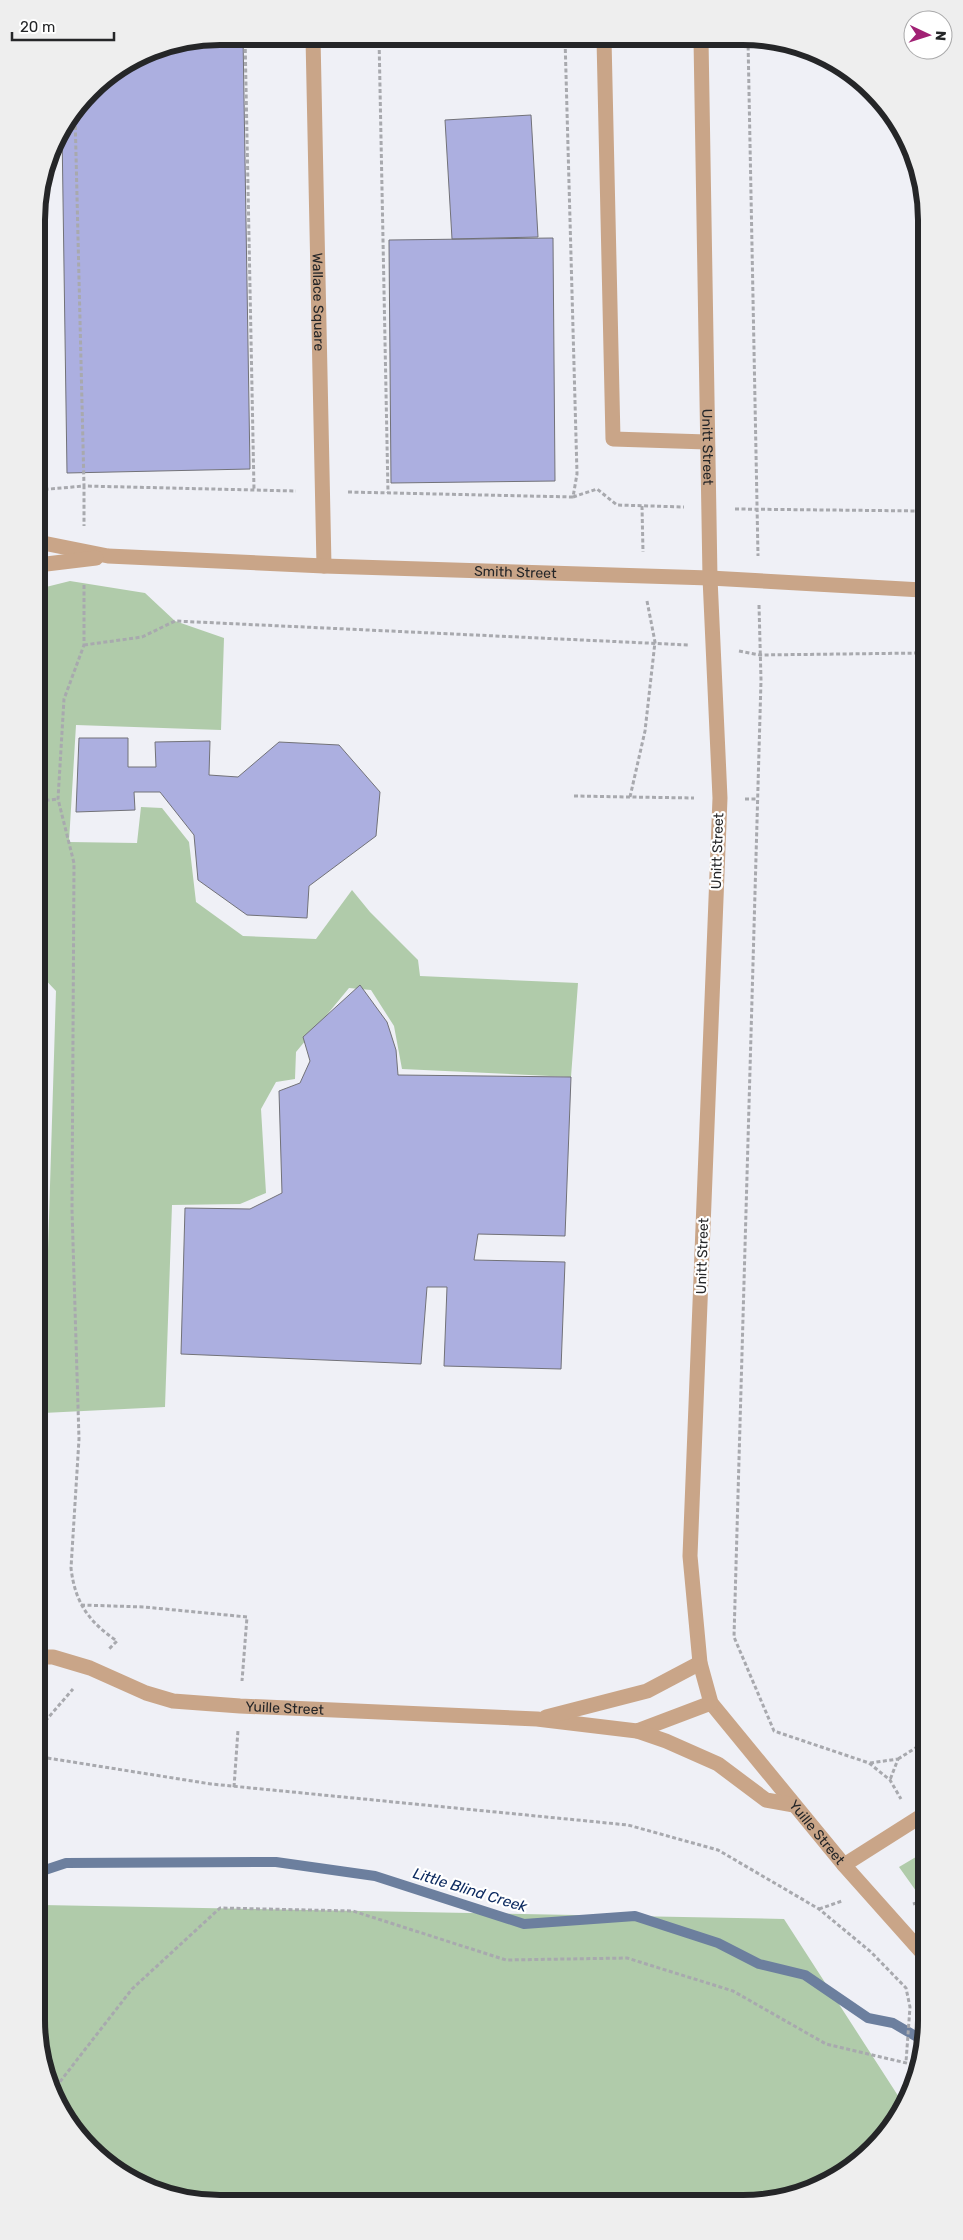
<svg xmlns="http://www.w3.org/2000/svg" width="963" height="2240" viewBox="0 0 963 2240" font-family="Rubik,sans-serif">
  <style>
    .green { fill: #b0cbaa }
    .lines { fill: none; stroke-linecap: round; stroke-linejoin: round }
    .stream { stroke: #6c7f9e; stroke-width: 10 }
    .building { fill: #acafe0; stroke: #727278 }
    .path { stroke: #a8a9ae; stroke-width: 3; stroke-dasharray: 4 2.5; stroke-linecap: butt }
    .minor { stroke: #c9a588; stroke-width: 15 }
    .labels { text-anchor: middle; stroke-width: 4.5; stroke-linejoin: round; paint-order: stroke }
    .street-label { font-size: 14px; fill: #252628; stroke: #fff }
    .water-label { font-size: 15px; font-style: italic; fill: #0e2c61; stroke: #fff }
    .rim { fill: none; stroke: #252628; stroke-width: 6 }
  </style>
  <rect width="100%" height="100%" fill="#eff0f6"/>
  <path class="green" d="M70,581L145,593L175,621L224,638L221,730L76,725L69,842L137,843L141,807L162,808L189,842L196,902L243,936L316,939L352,890L370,912L418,960L420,976L578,983L571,1077L402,1069L394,1026L371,990L349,988L296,1052L295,1079L276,1082L261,1109L266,1193L240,1204L172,1205L165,1407L43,1413L56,991L39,973L38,589Z
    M926,1851V1905L899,1867Z
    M42,1905L784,1919L904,2105L881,2141L835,2179L791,2198L184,2200L138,2185L99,2158L61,2112L42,2068Z"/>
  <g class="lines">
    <path class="stream" d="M42,1871L66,1863L276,1862L375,1876L524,1924L635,1916L718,1943L759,1964L805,1975L868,2018L893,2023L924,2041"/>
  </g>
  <path class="building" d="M220,36H243L250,469L67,473L62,130L98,82L150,50Z
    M531,115L538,237L452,239L445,120Z
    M553,238L555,481L391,483L389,240Z
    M79,738H128V767H156L155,742L210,741L209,775L238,777L279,742L339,745L380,792L376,836L309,886L307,918L247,915L198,880L194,835L160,792H134L135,810L76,812Z
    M360,985L387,1022L396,1050L398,1075L571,1077L565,1236L478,1234L474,1260L565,1262L561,1369L444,1366L447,1287H427L421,1364L181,1354L185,1208L250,1209L282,1193L279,1091L300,1083L310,1061L303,1037Z"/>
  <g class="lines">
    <path class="path" d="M245,36L254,490
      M379,37L388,493
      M748,40L758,556
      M75,113L84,486L296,491
      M38,490L84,486V526
      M348,492L573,497L577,474L565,38
      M573,497L597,489L617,505L684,507
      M642,506L643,552
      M735,509L922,511
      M84,585V645L64,699L58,799L74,863L72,1210L79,1439L71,1568C75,1603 89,1622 117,1641L109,1649
      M647,601L655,642L645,731L630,797L694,798
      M759,605L761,680L734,1637L774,1731L869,1763L890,1780L901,1799
      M84,645L142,637L175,621L689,645
      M739,651L760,655L922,653
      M574,796L630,797
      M745,799H757
      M39,801L58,799
      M81,1605L144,1607L247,1617L242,1681
      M41,1726L73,1689
      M41,1757L211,1784L628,1825L718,1850L819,1909L871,1952L906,1988L910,2007L906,2062
      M898,1759L925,1742
      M870,1763L898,1759L890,1780
      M234,1787L238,1730
      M913,1904L926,1900
      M819,1909L842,1901
      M52,2092L132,1989L220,1908L353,1911L506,1960L627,1958L733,1991L826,2044L919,2066"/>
    <g class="minor">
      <path id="s1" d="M313,37L324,566"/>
      <path d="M604,39L613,439L707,442"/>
      <path id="s2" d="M701,39L710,578L720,798L690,1556L700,1663L711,1703L844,1865L926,1957"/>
      <path id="s3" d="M38,542L108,556L324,566L710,578L922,590"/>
      <path d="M38,565L96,558"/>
      <path id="s4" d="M41,1657H53L90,1668L146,1693L173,1701L240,1706L537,1719L637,1731L711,1703"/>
      <path d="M546,1717L647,1691L700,1663"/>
      <path d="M637,1731L666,1741L718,1764L766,1800L794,1805"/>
      <path d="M844,1865L926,1813"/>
    </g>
  </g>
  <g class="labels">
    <g class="street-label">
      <text dy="5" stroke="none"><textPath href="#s1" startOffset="265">Wallace Square</textPath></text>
      <text dy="5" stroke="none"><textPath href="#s2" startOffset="408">Unitt Street</textPath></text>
      <text dy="5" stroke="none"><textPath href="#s3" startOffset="479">Smith Street</textPath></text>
      <text transform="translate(717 851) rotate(-88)" y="5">Unitt Street</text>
      <text transform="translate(702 1256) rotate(-88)" y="5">Unitt Street</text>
      <text dy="5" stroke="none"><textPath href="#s4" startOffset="252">Yuille Street</textPath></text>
      <text dy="5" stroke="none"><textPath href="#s2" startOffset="1834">Yuille Street</textPath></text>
    </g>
    <g class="water-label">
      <text transform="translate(470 1890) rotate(17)" y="5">Little Blind Creek</text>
    </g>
  </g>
  <path d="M0 0H963V2240H0ZM220 45H743A175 175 0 0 1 918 220V2020A175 175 0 0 1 743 2195H220A175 175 0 0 1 45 2020V220A175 175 0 0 1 220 45Z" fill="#eee" fill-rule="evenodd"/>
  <path class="rim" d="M220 45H743A175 175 0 0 1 918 220V2020A175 175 0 0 1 743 2195H220A175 175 0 0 1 45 2020V220A175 175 0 0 1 220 45Z"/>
  <g transform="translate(928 35) rotate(94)"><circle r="24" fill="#ffffff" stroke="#a8a8a9"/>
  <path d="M0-4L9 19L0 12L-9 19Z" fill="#a12174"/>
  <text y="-8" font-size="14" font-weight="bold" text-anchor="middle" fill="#252628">N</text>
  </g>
  <path d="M12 32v8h102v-8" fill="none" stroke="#252628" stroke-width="2.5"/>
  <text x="20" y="32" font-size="15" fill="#252628" stroke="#ffffff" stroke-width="4" paint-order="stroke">20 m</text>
</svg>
